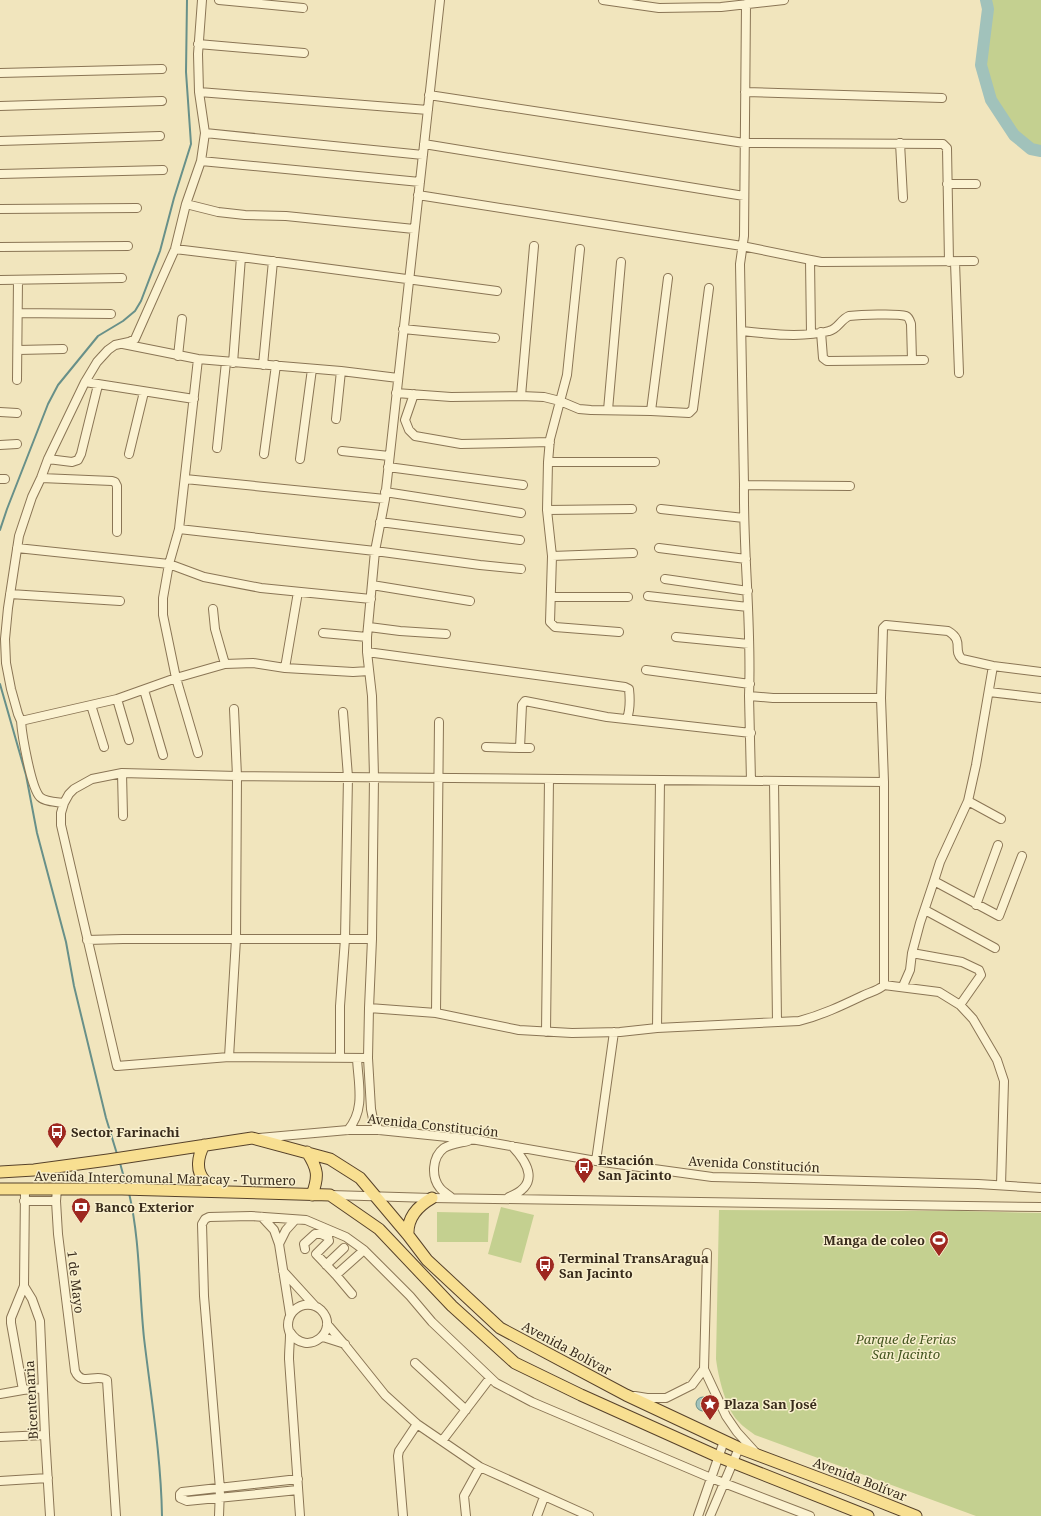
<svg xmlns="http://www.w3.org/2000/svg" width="1041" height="1516" viewBox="0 0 1041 1516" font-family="'Noto Serif',serif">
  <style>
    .green { fill: #c4d090 }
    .water { fill: #a1c2bb; stroke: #689089 }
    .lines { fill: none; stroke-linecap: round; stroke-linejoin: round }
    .stream { stroke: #689089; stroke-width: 2 }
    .river { stroke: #a1c2bb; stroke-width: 12 }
    .minor-casing { stroke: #8a7555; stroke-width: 10 }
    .major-casing { stroke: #57422a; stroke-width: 13 }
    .minor { stroke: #fbf2d1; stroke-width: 8 }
    .major { stroke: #f8df91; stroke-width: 11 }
    .labels { text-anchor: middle; stroke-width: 3; stroke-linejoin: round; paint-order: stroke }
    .street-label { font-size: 13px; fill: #382b1b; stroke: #f8efcd }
    .poi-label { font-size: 13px; font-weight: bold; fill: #382b1b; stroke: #f8efcd; text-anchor: start }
    .park-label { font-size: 13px; font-style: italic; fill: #455620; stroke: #f8efcd }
  </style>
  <rect width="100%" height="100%" fill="#f1e5bd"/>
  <path class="green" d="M986,0H1041V151L1031,149L1014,135L991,100L981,65L988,9Z
    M501,1207L534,1215L521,1263L488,1254Z
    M719,1210L961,1211L1041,1213V1516H976L755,1435C750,1431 743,1427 738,1421C726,1409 718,1376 716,1359Z
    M437,1212L489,1213L488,1242H437Z"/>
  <path class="water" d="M696 1404a7 7 0 1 1 14 0a7 7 0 1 1-14 0Z"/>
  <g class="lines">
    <path class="stream" d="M0,530L7,509L48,404L58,385L98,336L123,321L135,311L141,301L160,251L174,198L191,144L186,72L187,0
      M0,684L26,775L37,833L66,942L74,986L106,1118L117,1154
      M120,1163L126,1185
      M129,1193C140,1240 139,1290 144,1338C151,1397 161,1456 162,1516"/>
    <path class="river" d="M986,0L988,9L981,65L991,100L1014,135L1031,149L1041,151"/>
    <g class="minor-casing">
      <path id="minor" d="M202,0L198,54L199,92L205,133L201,161L186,204L175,249L135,339L129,342L115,345L108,350L97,362L85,382L48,459L41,478L32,497L19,536L8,608L5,639L6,663L11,689L18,714L21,721L117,699L176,678L225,664L253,663L285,668L353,672L369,671
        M219,0L303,8
        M603,0L659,8L721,7L784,0
        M746,4L744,236L740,264L744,485C743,555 752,625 749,696L773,698H881
        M198,44L304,53
        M0,73L162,69
        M199,92L428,110
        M745,92L942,98
        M429,95L744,143L943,144L947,148L949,262
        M0,106L162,101
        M205,133L423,155
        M0,141L160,136
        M900,143L903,198
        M424,144L744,196
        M201,161L420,182
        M0,174L163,170
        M947,184H976
        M418,195L742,246L821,262L974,261
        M186,204L218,212L245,215L286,216L414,229
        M0,209L137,208
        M0,247L128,246
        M175,249L241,257L497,291
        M580,249L567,375L550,439L548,462L547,510L552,556L550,622L555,627L619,632
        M810,260L811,334
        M955,262L959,373
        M0,280L122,278
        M18,313L111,314
        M403,329L495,338
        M742,331C768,334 803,338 829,331C838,329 840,320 849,316C859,315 897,313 906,316C909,317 910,321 911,324L912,360
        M821,332L823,358L827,361L924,360
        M123,344L198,359L341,371L398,378
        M18,350L63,349
        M178,356L182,319
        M233,363L241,257
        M263,365L273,261
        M17,380L18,280
        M85,382L194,399
        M396,393L451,397L521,396L544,397L560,401L579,409L591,410L651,411L689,413L693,409L709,288
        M414,394L405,420L409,430L415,436L461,444L550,442
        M521,396L534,246
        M608,410L621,262
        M651,411L668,278
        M0,412L17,413
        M336,419L341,371
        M0,445L17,444
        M217,448L226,362
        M342,451L389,456
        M129,454L144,392
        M264,454L276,365
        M48,459L72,462L78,460L81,454L98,385
        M300,459L312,369
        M548,462H655
        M388,467L523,485
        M41,478L112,481L115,482L117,486V532
        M0,479H5
        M185,479L385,499
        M744,485L850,486
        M385,492L521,513
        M661,509L744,518
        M547,510L632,509
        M380,522L520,540
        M179,529L375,551L480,565L521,569
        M17,548L169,564L204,577L261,588L371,599
        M659,548L746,559
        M552,556L633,553
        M665,579L748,591
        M372,585L470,601
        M10,594L120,601
        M648,596L748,607
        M551,597H628
        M213,609L215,629L225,664
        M369,627L400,631L446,634
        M323,633L367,637
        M676,637L749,644
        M367,652L625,687L629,689C630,698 630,710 627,719
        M285,668L298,592
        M646,670L750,684
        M144,690L163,755
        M989,692L1041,698
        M749,696L751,781
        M117,699L129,740
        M91,705L104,747
        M21,721C22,735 31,788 40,797C45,802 57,802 64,803
        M486,747L520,748
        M530,748H520L522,705L525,701L607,717L751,733
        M198,753L176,678L163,615V598L169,564L179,529L198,359
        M122,773L123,816
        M774,781L777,1022
        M968,801L1001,819
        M934,881L999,916L1022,856
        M976,905L998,845
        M925,910L995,948
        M87,940L123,939H372
        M912,953L962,962L979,970L981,975L960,1005
        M884,985V782L881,698L883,628L886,625L948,631C965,641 952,650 962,659L993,666L1041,672
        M903,986L910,970L912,953L920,923L934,881L940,862L968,801L976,765L993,666
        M369,1008L372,939L374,777L372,696L367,652V637L375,551L385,499L440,0
        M436,1013L439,722
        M657,1028L660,780
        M546,1032L549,779
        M229,1057L236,939L237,776L234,709
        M340,1058V1006L345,939L348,777L343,712
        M368,1058L229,1057L117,1066L61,825V813L64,803L69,794L74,789L92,779L122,773L237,776L884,782
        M348,1130C366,1109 358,1083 357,1058
        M379,1130L373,1119L371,1109L368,1058L369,1008L436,1013L519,1030L572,1033L620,1032L657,1028L799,1021C822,1015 841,1006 862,996C870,992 878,991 884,985L939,992L960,1005L973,1019L997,1060L1004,1081L1001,1185
        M259,1138L348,1130H379L477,1140L596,1161L712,1177L978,1184L1041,1188
        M596,1161L614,1032
        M25,1189L24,1286L11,1318V1323L23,1390L42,1388
        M57,1189L56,1201L58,1234L75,1371C82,1387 95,1373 107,1380L116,1516
        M331,1195L432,1198L1041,1207
        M509,1197C540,1185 529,1164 512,1146
        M452,1198C449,1195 443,1192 440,1188C431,1177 432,1157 444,1148C451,1144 460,1143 468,1141
        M24,1201H56
        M262,1217L274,1230L279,1244
        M305,1249L304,1244L315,1234H321L328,1237L329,1241L316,1254L336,1275
        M707,1253L704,1369L726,1416L737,1432L757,1454
        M326,1265L344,1248
        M283,1271L315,1306
        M24,1286L32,1299L40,1321L45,1435L50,1516
        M352,1294L336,1275L364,1250
        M290,1314L279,1244L286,1230L295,1220
        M327,1324L345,1345L385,1395L417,1424L480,1467L589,1516
        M290,1332C307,1359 341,1330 321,1310C317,1306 310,1304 304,1305C295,1307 288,1315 288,1325C288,1328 289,1331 290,1334C290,1342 289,1350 289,1359L300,1516
        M323,1337L345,1344
        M415,1363L466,1410
        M0,1394L23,1390
        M635,1396L647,1398H666L692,1385L704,1369
        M0,1437L45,1435
        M442,1441L490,1378
        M298,1479L182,1492L180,1494V1498L187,1501L298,1490
        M0,1481L48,1478
        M219,1516L220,1489L204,1296L202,1224L205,1219L209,1217L251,1216L306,1220L346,1237L364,1250L410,1296L432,1322L496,1383L532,1402L711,1478L810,1516
        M403,1516L398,1456L399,1451L417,1424
        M466,1516L464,1496L480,1467
        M537,1516L544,1497
        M698,1516L724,1441
        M710,1516L739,1448"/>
    </g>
    <g class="major-casing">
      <path id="major" d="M204,1145C198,1156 195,1171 205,1181C209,1185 216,1188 221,1190
        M307,1152C318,1169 319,1176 312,1195
        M0,1172L34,1170L108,1160L252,1138L330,1159L360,1178L408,1235L427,1260L500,1328L626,1395L739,1448L848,1489L916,1516
        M0,1189H122L330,1195L379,1229L452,1306L515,1363L581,1395L719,1457L868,1516
        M408,1235C407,1218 418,1206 432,1198"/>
    </g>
    <use href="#minor" class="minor"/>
    <use href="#major" class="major"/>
  </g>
  <defs>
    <g id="bus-pin" transform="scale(1)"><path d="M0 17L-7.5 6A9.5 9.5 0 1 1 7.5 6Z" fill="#9e2820" stroke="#f8efcd"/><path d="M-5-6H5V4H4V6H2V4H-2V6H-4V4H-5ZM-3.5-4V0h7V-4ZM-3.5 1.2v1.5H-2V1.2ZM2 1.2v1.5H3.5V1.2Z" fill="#fff"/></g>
    <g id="bank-pin" transform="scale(1)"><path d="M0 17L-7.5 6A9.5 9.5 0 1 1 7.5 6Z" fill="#9e2820" stroke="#f8efcd"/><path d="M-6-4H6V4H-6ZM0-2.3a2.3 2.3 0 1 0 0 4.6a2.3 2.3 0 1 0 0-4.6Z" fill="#fff"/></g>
    <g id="stadium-pin" transform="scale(1)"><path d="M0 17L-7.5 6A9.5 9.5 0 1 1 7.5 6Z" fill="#9e2820" stroke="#f8efcd"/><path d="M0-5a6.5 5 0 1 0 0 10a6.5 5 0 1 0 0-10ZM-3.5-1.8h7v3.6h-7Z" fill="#fff"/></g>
    <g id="sight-pin" transform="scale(1)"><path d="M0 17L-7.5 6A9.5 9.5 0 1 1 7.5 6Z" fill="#9e2820" stroke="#f8efcd"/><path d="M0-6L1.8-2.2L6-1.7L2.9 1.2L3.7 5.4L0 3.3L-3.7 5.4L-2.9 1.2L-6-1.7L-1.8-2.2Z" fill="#fff"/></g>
  </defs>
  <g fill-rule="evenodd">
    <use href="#bus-pin" x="57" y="1132"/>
    <use href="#bus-pin" x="584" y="1167"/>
    <use href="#bank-pin" x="81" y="1207"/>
    <use href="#stadium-pin" x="939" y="1240"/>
    <use href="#bus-pin" x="545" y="1265"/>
    <use href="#sight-pin" x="710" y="1404"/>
  </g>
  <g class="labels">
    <g class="street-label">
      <text transform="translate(433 1125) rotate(6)" y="5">Avenida Constitución</text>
      <text transform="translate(754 1164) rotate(3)" y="5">Avenida Constitución</text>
      <text transform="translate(165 1178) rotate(1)" y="5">Avenida Intercomunal Maracay - Turmero</text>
      <text transform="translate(76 1282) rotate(83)" y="5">1 de Mayo</text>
      <text transform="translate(567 1348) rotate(28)" y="5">Avenida Bolívar</text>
      <text transform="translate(31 1400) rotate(-93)" y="5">Bicentenaria</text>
      <text transform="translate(860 1479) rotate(21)" y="5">Avenida Bolívar</text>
    </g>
    <g class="poi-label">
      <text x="71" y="1137">Sector Farinachi</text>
      <text x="598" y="1165">Estación<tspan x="598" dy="15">San Jacinto</tspan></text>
      <text x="95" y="1212">Banco Exterior</text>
      <text x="925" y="1245" text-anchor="end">Manga de coleo</text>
      <text x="559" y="1263">Terminal TransAragua<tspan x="559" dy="15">San Jacinto</tspan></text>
      <text x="724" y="1409">Plaza San José</text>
    </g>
    <g class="park-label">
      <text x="906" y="1344">Parque de Ferias<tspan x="906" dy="15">San Jacinto</tspan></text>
    </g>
  </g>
</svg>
